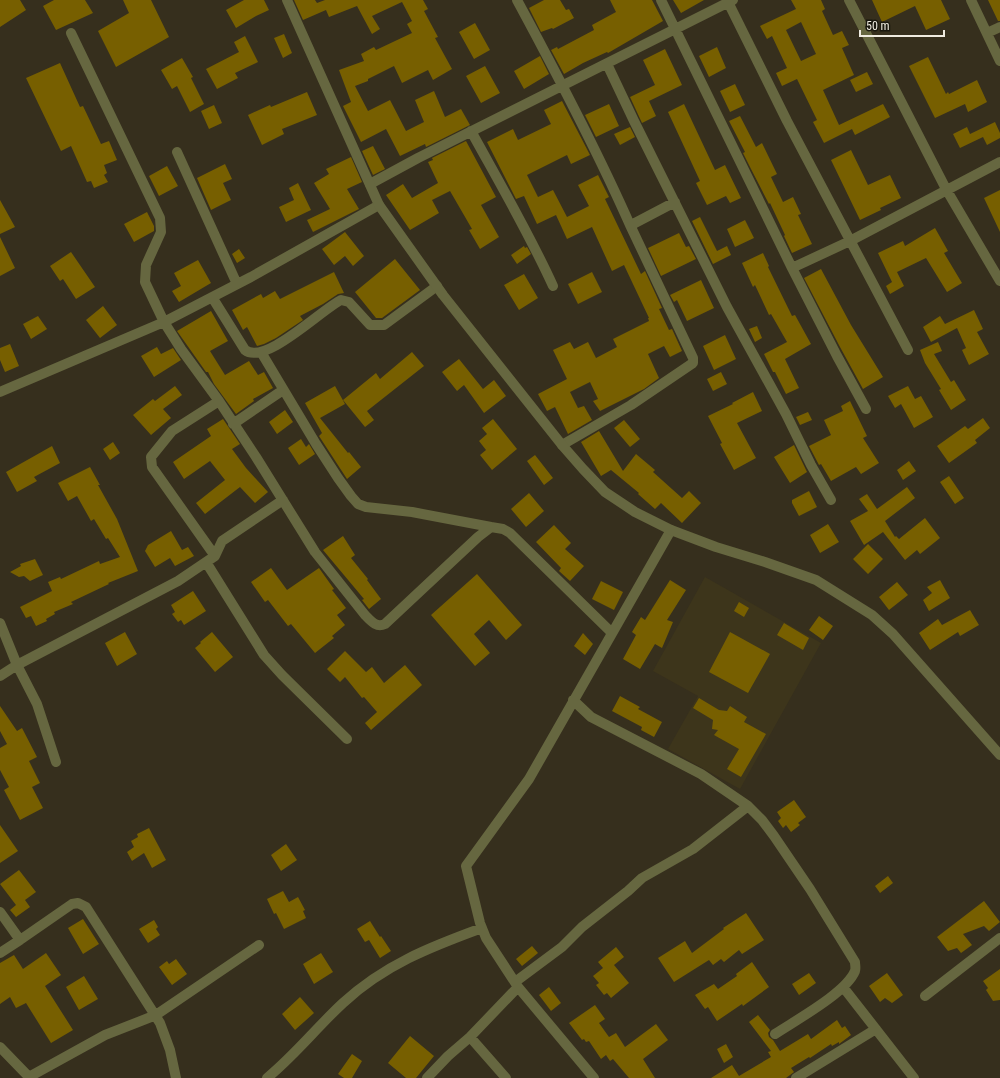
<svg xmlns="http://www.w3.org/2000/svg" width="1000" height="1078" viewBox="0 0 1000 1078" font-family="'Roboto Condensed',sans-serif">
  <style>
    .built { fill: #3d351b }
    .building { fill: #775f00; fill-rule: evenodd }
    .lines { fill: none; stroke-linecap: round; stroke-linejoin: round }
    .minor { stroke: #666740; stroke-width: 10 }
    .tertiary { stroke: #666740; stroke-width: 10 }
  </style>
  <rect width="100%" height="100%" fill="#362f1d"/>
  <path class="built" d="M705,577L821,643L740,789L668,749L698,696L653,671Z"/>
  <path class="building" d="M0,0H20L26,10L0,27Z
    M54,0H85L93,13L56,30L43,6Z
    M123,0H151L169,37L116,67L98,31L129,13Z
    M244,0H264L269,10L256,16L236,28L226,10Z
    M294,0H315L317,3L325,0H423L428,9L424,11L438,37L435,38L452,69L433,80L428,70L402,83L394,66L368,79V81L355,86L368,111L390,100L406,131L424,122L415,100L434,91L445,117L461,109L470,125L426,147L425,144L400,156L386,129L361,142L343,106L351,102L339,70L364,61L361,54L374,47L376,50L412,33L407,24L412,21L402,2L372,16L380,29L372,34L357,6L329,17L326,10L303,20Z
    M544,0H560L566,10L569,9L574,18L553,29L552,28L541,32L529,8Z
    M610,0H652L663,21L608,53L607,52L583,63L564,74L551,50L557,47L558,49L594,30L592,25L616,12Z
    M673,0H704L681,13Z
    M791,0H821L825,9L822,11L833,35L842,31L849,45L842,48L854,75L823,90L839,125L883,104L890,117L855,135L852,129L824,143L813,122L817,120L797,79L782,86L776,73L787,68L772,36L767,39L760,26L796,9ZM801,22L816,54L801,61L786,30Z
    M872,0H941L950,19L926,30L915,6L882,22Z
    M988,0H1000V21H998Z
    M475,23L490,50L474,59L459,32Z
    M284,34L292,53L283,58L274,38Z
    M245,36L258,62L235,73L238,78L217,89L206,69L239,52L234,42Z
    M717,47L726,68L709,77L699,56Z
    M665,49L682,85L649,101L656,116L642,123L630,97L655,85L643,60Z
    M540,56L549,74L524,89L514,71Z
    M928,57L946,94L948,92L949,94L977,80L987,102L968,112L965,104L935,118L909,66Z
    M182,58L193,77L191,78L204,104L190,112L177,86L172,89L161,70Z
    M60,63L80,107L83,106L101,144L109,141L117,160L104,165L107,173L104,175L108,182L94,188L91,181L87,182L71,146L61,151L26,78Z
    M485,66L500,93L481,103L466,76Z
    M867,72L873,84L856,92L850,80Z
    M735,84L745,105L730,112L720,91Z
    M307,92L317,115L282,129L284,134L262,145L248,115L270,105L271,107Z
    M562,101L590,155L571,164L567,155L527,175L538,197L553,190L567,217L589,206L578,185L598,175L609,197L605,199L641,274L645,271L662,308L659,309L669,330L672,329L682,351L670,357L664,346L648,354L659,378L644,389L600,411L593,401L598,399L590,382L570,392L578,408L584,406L592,420L568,434L555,407L547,411L538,394L567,379L553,350L570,342L574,349L588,342L596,358L617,347L613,339L649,321L648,318H649L624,265L612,271L592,227L567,239L556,215L537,224L524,196L516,199L487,142L513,129L518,140L551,124L544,110Z
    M609,104L619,126L596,137L585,115Z
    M684,104L715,170L725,165L741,198L730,203L726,196L707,205L696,183L700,181L668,112Z
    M214,105L222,123L209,129L201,111Z
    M740,116L756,147L762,143L777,174L771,177L783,202L793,197L801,214L798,215L812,244L792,253L784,236L785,235L770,203L769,204L751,169L743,153L745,152L729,121Z
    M995,122L1000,133V138L987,145L983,137L960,148L953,134L967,127L970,134Z
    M630,127L635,137L620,145L614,134Z
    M466,141L496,197L481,205L499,237L480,249L469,230L472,229L450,191L432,200L439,213L410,230L386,195L403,184L412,198L438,183L428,162L433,160L432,158Z
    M373,146L385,169L373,175L362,151Z
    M851,150L868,185L890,175L901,198L880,208L881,210L860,220L831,160Z
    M351,157L362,182L347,189L359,209L313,232L307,220L330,209L314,183L329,174L326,169Z
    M225,164L232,179L223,183L231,200L211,210L197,178Z
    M167,166L178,186L159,196L149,176Z
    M298,183L311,210L286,222L279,207L294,200L289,188Z
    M1000,190V232L984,198Z
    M0,200L15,227L0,234Z
    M147,212L154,226V231L134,242L124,224Z
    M700,217L717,251L727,246L731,255L713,264L692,221Z
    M745,220L754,238L735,247L727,229Z
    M935,228L948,251L944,253L962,283L947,292L926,258L897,272L904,286L890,294L886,286L892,282L878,253L903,241L905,246Z
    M345,232L364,256L353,266L345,256L334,265L322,249Z
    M679,233L686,247L689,246L696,259L661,276L648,248Z
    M0,237L15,268L0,276Z
    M524,246L525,248L527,247L531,254L517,264L511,255Z
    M239,249L245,258L237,263L232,254Z
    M71,252L95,287L76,299L63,279L60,281L50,266Z
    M763,253L769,266L768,267L792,316L795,315L811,344L785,359L799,388L786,394L775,372H773L764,354L787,342L771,314L769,315L755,285L753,287L742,263Z
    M395,259L420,290L382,318H376L355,292Z
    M198,260L211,283L179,302L172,291L181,286L174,273Z
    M821,269L851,325L883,377L863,389L840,347L804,278Z
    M334,272L344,293L338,294L323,304L300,316L303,320L276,338L264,344L257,346L247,327L243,330L232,310L261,294L263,298L275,291L280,299Z
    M592,272L602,292L578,304L568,284Z
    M524,274L538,298L519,310L504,285Z
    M701,280L714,308L687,321L677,300L674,302L670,295Z
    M103,306L117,325L100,338L86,320Z
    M974,310L983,329L977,332L989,354L969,365L962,350L966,348L957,328L931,342L923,327L940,316L945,324Z
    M211,311L228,341L210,351L225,375L249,361L258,375L264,372L273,388L253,399L254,401L236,414L214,384L208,372H206L177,331Z
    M38,316L47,329L31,339L23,324Z
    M757,326L762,338L755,342L749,329Z
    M725,335L736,359L714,370L703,346Z
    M938,342L942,351L934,354L951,382L954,380L966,400L951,410L939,390L941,389L925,363L920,350Z
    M10,344L19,366L5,372L0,360V348Z
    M157,347L161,354L173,348L181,360L154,377L141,356Z
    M412,352L424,366L367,411L374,420L365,427L343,400L376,373L380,379Z
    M459,359L483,389L494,380L506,396L484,413L464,385L457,391L442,372Z
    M721,372L727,384L713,391L707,379Z
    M175,386L182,395L163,409L171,418L151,435L133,415L153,399L155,401Z
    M335,386L345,404L320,418L348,453L349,452L361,467L347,479L319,436L322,433L305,403Z
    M908,386L915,399L921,396L933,417L914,428L901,404L895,408L888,396Z
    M753,392L762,411L737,423L756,458L734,470L720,444L722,443L708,416L733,404L732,403Z
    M850,401L867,436L863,438L879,463L861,474L856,467L831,481L821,464L819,465L809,446L831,435L824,420L843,411L841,406Z
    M285,410L293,422L277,434L269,422Z
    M808,412L812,420L800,425L796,417Z
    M983,418L990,428L975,440L977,443L949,463L937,446L965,426L968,429Z
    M223,419L240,444L232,449L246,468L268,492L255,503L240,487L205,514L196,503L225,480L210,461L184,479L173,462L211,436L207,429Z
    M493,419L517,449L492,470L480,455L486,450L479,441L487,434L482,428Z
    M624,420L640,439L630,447L614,428Z
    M599,431L623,471L636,454L655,470L653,472L682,498L689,491L701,503L682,523L661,503L655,509L638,494L639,493L611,470L601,476L581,442Z
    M301,439L306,447L309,444L315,454L299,465L288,448Z
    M113,442L120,453L110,460L103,449Z
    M794,445L807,472L790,483L774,457Z
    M52,446L60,463L34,477L37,481L17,492L6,472Z
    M535,455L553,478L544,485L527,461Z
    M909,461L916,471L903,480L897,470Z
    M90,467L100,485H98L117,519L138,571L108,583L109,584L71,602L73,604L54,612L55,614L46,619L47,621L36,626L31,616L26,618L20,607L52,591L48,582L60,577L61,579L99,561L100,564L120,557L108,538L106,539L94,519L91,521L77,496L68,501L58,483Z
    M949,476L964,498L955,504L940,482Z
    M907,487L915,498L885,521L895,537L896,536L899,539L925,518L940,538L920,554L917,550L905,560L883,532L864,545L850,521L868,511L859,499L867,494L877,509Z
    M809,491L817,507L799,516L792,503V500Z
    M529,493L544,511L526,527L511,509Z
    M828,524L839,542L820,553L810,535Z
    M554,525L571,543L565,549L584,566L570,581L559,571L561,568L536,542Z
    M171,531L182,550L188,547L194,556L175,566L170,558L155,567L145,551L148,545Z
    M343,536L355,555L351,558L368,579L367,580L381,599L369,609L362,600L364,599L323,550Z
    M868,544L883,559L868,574L853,559Z
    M35,559L43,575L30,581L24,576L19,577L10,572L21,566L20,564Z
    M271,568L287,590L319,568L334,589L332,590L346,608L337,615L345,625L332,636L334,638L315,653L291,624L288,626L268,600L265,602L251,582Z
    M477,574L522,625L506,640L489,620L474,634L490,653L475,666L431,615Z
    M670,580L686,590L667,620L673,622L662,648L655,644L640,669L623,659L636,635L632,632L641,617L645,620Z
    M940,580L950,598L929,611L923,600L932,593L927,587Z
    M601,581L623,592L614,610L592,599Z
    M897,582L908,595L889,610L879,597Z
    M193,591L206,611L184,625L181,620L178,622L172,614L175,612L171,605Z
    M739,602L749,608L744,617L734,611Z
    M970,610L979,625L960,636L958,632L930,650L919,633L938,619L942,625Z
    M819,616L833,626L823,640L809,630Z
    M784,623L809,638L803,650L777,635Z
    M125,632L137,654L117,666L105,643Z
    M212,632L233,657L215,672L195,648L201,643L200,642Z
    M730,632L770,654L748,693L709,672Z
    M583,633L593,644L585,655L574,646Z
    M345,651L366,672L372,667L384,683L405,665L422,685L371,730L365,723L377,712L364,697L362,698L345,677L340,682L327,669Z
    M620,696L640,707L638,709L662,722L654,737L641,730L642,727L612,711Z
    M699,698L719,710L727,711L730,706L747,717L744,722L766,734L741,777L727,769L739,749L714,735L718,730L712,729L713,720L693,708Z
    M0,706L17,731L22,728L37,757L29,761L40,783L32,787L43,808L20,820L4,790L9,787L0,770V748L7,744L0,731Z
    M794,800L806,817L798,823L800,825L791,832L786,825L783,828L778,821L781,818L777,812Z
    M0,825L18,851L0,863Z
    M149,828L166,860L152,868L144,853L132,861L127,852L134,847L131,841L138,837L137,834Z
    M286,844L297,860L281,871L271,855Z
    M19,870L36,892L25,900L30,907L16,917L10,910L16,905L0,884Z
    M888,876L893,883L880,893L875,886Z
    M283,891L289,902L298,897L305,910L303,911L306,918L284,929L276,913L274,914L267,899Z
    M984,901L1000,922L989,931L984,926L963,934L972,945L961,953L957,948L948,951L937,937Z
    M746,913L764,940L742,954L739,950L724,962L721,959L713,965L709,960L674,982L658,958L685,941L692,953L724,929L723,928Z
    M83,919L99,944L83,954L68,928Z
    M154,920L158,927L156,929L160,935L148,943L139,929Z
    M370,921L380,937L381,936L391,951L380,958L369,940L365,942L357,929Z
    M532,946L538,953L522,966L516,959Z
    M616,947L624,957L614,965L629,983L611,998L607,993L604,995L596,985L599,983L593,976L603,968L598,962Z
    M46,953L61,975L45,986L73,1030L51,1043L26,1003L16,1008L10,997L0,1004V963L14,955L23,969Z
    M321,953L333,972L314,984L303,964Z
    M176,959L187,974L172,985L159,967L167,961L169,964Z
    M752,962L769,987L743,1006L742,1004L717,1021L708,1007L705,1009L695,995L714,984L718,989L737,976L736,974Z
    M1000,969V1000L993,1001L986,990L988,988L983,981Z
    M809,973L816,983L799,995L792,984Z
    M887,973L903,995L892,1003L885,998L880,1002L869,986Z
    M84,976L98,999L79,1010L66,987Z
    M549,987L561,1003L551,1011L539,995Z
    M300,997L314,1013L295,1030L282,1014Z
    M595,1005L605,1019L599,1023L609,1037L616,1033L625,1047L656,1024L668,1040L643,1059L655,1078H629L613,1059L610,1061L606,1055L601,1059L589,1041L586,1042L584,1039L582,1040L569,1023Z
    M758,1015L770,1030L768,1033L769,1037L773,1040L780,1051L808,1034L811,1039L837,1020L842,1028L845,1026L851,1035L839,1044V1042L832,1046L831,1044L810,1058L809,1057L791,1068L794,1072L786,1078H711L732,1065L739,1076L771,1057L768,1052L771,1051L749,1022Z
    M410,1036L434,1056L416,1078H406L388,1063Z
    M726,1044L733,1057L724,1063L717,1049Z
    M352,1054L362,1061L352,1078H344L338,1074Z"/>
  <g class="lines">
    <path class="minor" d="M517,0C557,74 596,148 630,225
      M661,0L792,268L850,241L1000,162
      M849,0L946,189L1000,281
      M971,0L1000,61
      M728,2L787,121L908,350
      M71,33L160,218L161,232L146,265L145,282L164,322L181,349L219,401L256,457L315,552L365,615C371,621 376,628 385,624L478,537L491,527L503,529L510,533L612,633
      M987,33L1000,27
      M607,64L634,121L727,307L786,414L811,465L831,500
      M471,131C499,182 529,233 553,286
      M177,152L237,284
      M370,184L418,158L733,0
      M792,268L837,356L866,409
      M212,297L245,350C265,366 322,309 341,300L349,302L370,325H384L437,286
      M261,352L316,444L338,478L351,496L358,504L366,507L412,512L491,527
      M0,392L164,322L251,277L379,205
      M233,424L283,390
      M562,445L631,405L693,363V358L630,225L635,223L675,202
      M215,556L152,467L151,457L172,431L219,401
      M206,562L264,655L282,675L347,739
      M0,623L17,665L37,704L56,762
      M0,676L17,665L178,581L215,556L222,541L283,500
      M573,700L591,717L701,774L748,806L762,820L774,836L810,889L855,962C855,965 856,968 855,971C846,993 796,1020 775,1034
      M0,912L20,940L0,953
      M20,940L72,904L78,903L86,907L160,1023L170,1050L176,1078
      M515,982L562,947L582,927L628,891L642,878L693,849L748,806
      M843,987L914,1078
      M925,996L1000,938
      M470,1037L506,1078
      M0,1047L30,1078
      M29,1077L105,1035L156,1015L259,945
      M267,1078C295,1055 317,1027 343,1003C384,965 430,947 482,928
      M427,1078L448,1056L470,1037L518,987
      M594,1078L518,987L486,938L480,923L466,866L529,779L671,530
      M796,1078L876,1029"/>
    <path class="tertiary" d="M287,0L379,205L443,295L562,445L583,469L605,492L635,512L671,530L716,547L765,562L816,580L872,615L893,634L1000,755"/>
  </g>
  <path d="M860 30v6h84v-6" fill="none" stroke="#efebe0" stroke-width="2"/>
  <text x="866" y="30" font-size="12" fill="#efebe0" stroke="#1a180f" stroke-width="3" paint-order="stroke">50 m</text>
</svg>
